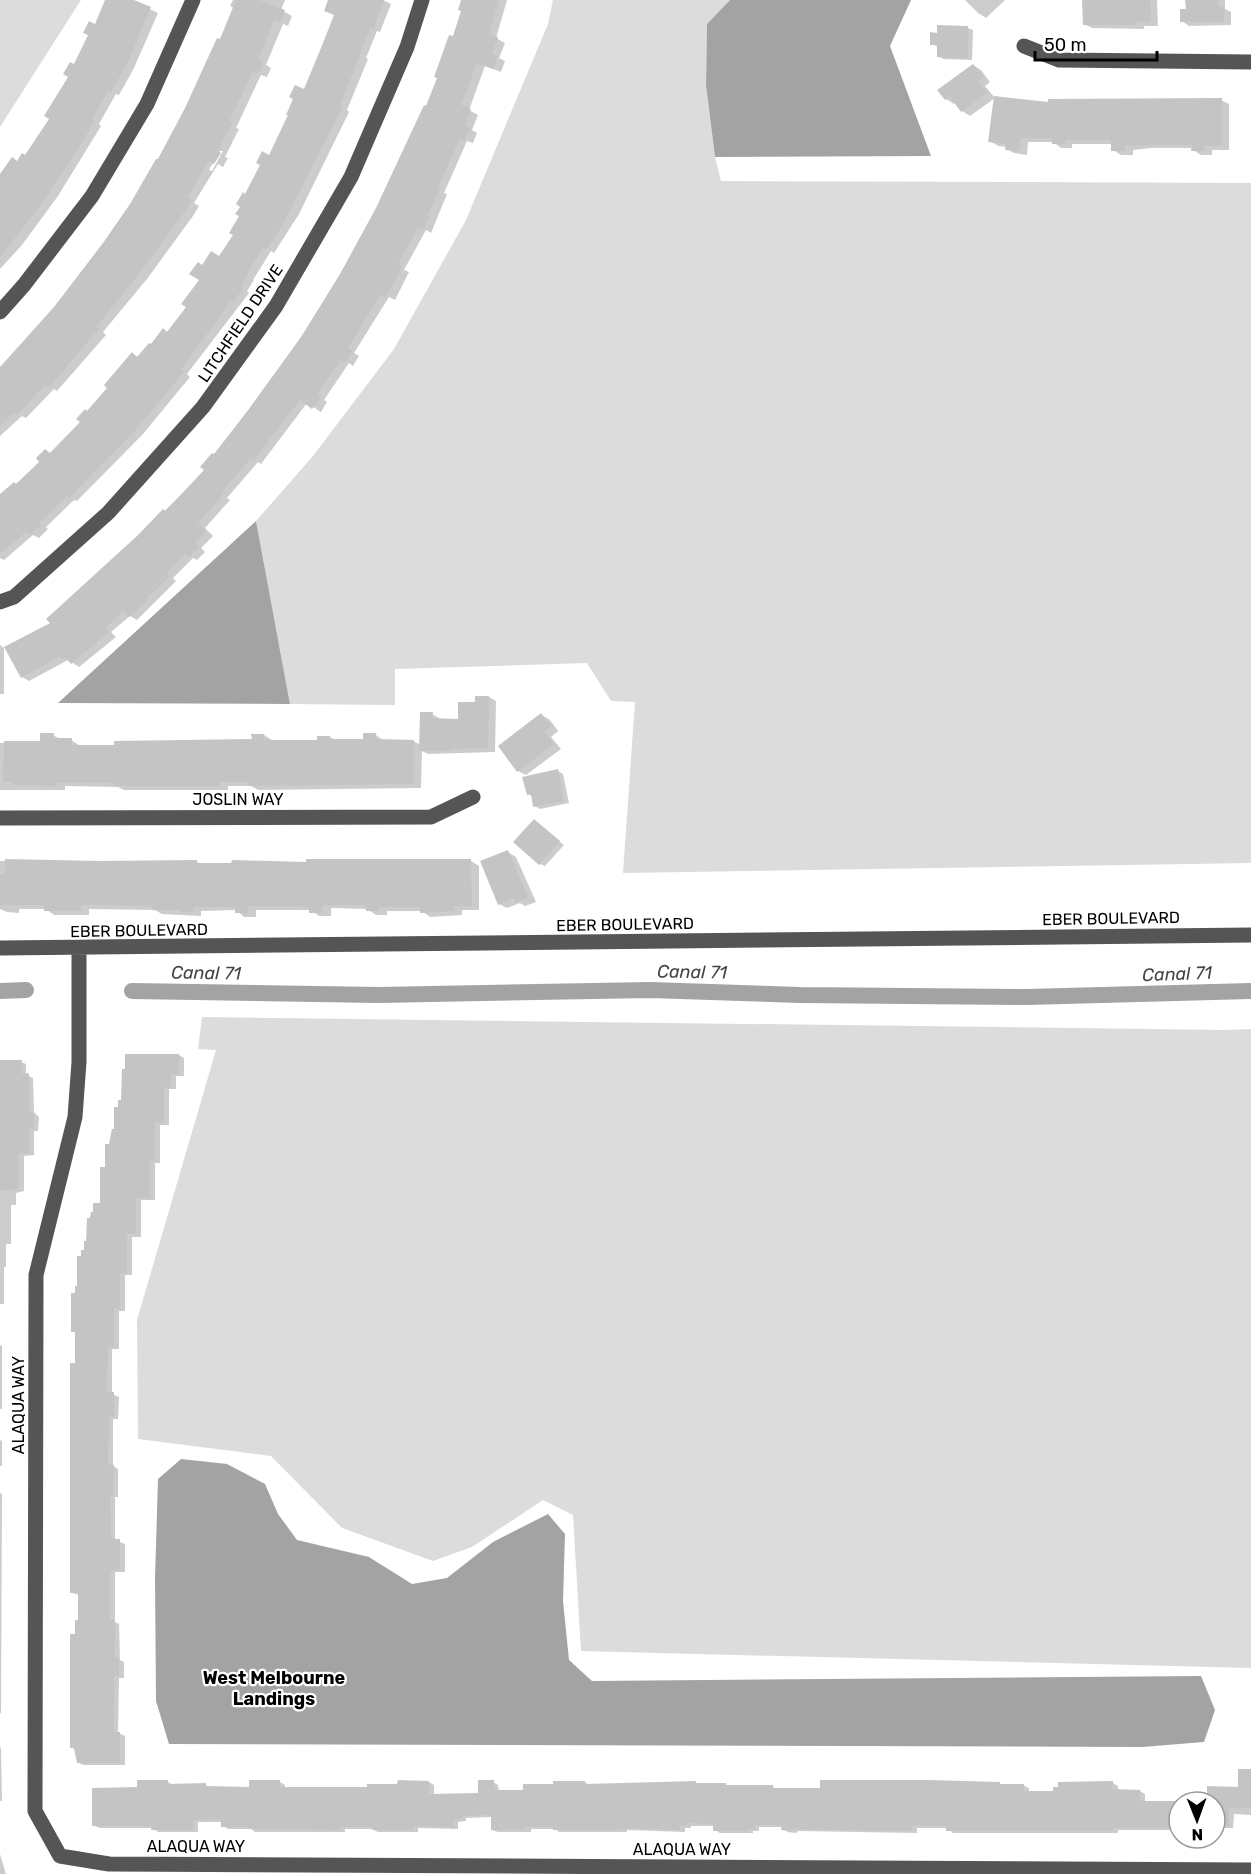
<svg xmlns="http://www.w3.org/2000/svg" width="1251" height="1874" viewBox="0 0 1251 1874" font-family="Rubik,sans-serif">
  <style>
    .green { fill: #dcdcdc }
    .water { fill: #a3a3a3 }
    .shadow { fill: #0003; fill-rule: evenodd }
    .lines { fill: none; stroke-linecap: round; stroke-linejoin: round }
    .canal { stroke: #a3a3a3; stroke-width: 16 }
    .building { fill: #c4c4c4 }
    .minor { stroke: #555; stroke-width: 15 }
    .labels { text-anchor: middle; stroke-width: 4.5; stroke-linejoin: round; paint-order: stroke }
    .street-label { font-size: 16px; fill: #000; stroke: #fff }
    .water-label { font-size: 18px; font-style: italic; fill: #444; stroke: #fff }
    .neighbourhood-label { font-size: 18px; font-weight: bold; fill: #000; stroke: #fff }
  </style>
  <rect width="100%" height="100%" fill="#fff"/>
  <path class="green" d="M0,0H81L0,127Z
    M553,0H730L707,24L706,85L715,157L721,181L1251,183V863L623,873L635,702L611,701L587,663L395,669V705L290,704L256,521L313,456L394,349L466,220L548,24Z
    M202,1017L1226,1030L1251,1029V1668L581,1651L573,1515L543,1500L472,1547L433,1561L342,1528L271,1456L138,1439L137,1320L216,1050L198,1049Z"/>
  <path class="water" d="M730,0H911L890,46L931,156L715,157L706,85L707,24Z
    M256,521L290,704L58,703Z
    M181,1459L227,1464L265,1484L278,1514L297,1540L369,1557L412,1584L447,1578L493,1542L548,1514L565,1534L563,1601L569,1660L592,1681L1201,1676L1215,1710L1204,1742L1142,1747L169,1744L156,1701L155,1579L158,1479Z"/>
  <path class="shadow" d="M107,0H130L158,13L134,68L119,95L116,94L99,124L101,126L58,196L22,245L0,269V176L26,157L51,118Z
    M233,0H285L281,10L292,16L288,26L283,24L266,65L271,68L267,77L261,75L236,128L239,129L225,157L228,158L223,167L218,164L194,203L199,206L193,216L147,279L103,332L106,335L57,391L54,389L26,418L22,416L0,436V370L55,308L105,244L158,162L220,40L234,8L230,6ZM220,151H223L212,171L209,170Z
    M329,0H383L391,4L380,32L377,31L366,58L368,59L347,110L349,112L299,214L274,253L271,251L253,280H254L247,291L249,293L187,374L190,377L143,434L77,501L74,500L46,527L48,529L39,538L33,535L4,560L0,558V514L17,486L82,422L87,412L109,388L133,354L139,358L168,333L188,307L201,279L202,266L220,258L235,235L246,196L270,157L305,91L335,15Z
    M462,0H507L496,38L505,43L499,58L505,61L501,72L485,66L469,110L478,115L472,130L477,133L473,143L467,141L444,193L447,194L431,233L426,230L404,270L409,272L395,300L389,297L354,353L359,356L353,366L349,363L324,400L327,402L321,412L307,403L261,464L258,462L227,498L230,500L205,528L213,536L201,548L205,552L197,560L193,558L173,578L176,581L137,620L130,616L111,632L116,637L79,667L68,660L29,681L22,677L52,623L206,470L214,456L302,338L341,275L378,209L427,108L463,11Z
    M965,0H1005L986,18L978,13Z
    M1084,0H1157L1158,26H1144V29L1092,28L1084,24Z
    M1187,0H1225V9L1231,12V25L1189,26L1182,21L1187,10Z
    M968,28L973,30L972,60L943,59L938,56V47L932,44L939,34Z
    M973,65L981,70L990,82L985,86L995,98L970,116L962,111L956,103L954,104L946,99Z
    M1221,100L1229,104V150H1212V155H1201L1193,150V148H1151L1133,150V155H1121L1113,150V144H1072V148H1061L1053,142H1028L1027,155L1014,153L1007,149V147L998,146L990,141L1050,104Z
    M0,645L4,648V694H0Z
    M489,697L496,701L495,752L428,754L422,751L421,788L258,790L251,786H228V790H124L118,787L65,786V790H0V743L41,742L53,735L62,740H71L79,745V747L253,741L264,735L272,740L319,741L330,737L335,740L364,741L376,735L384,741H413L421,745L432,714L439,718V720H460L477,704Z
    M542,715L550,720L558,731L551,737L561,749L526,775L518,771Z
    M558,771L563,774L569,803L540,809L535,806L533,797L528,794Z
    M535,821L564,845L545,866L540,864Z
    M508,852L516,857L536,902L525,906L520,903L507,908L499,904Z
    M42,860L100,863L196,861L202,865L471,861L479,866V910H462V915L430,917L422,911H387V915H376L367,909L331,908V916H319L311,910H256V917H244L236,910L201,911V916L162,914L155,910L89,909V915H54L46,909H19V913L7,912L0,909V861Z
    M179,1055L184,1058V1076H176V1089H169V1125H160V1163H155V1200H141V1237H132V1275H125V1311H119V1349H112V1394L119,1397L118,1419H113V1466L118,1469V1497H115V1540L125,1544V1572H115V1622L119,1624L120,1660L124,1662V1678H119L118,1733L125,1736V1765H83L78,1762L76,1750L71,1747L77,1636L80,1621V1595L72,1593L76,1364V1333L73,1331L76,1294L92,1219L101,1205L111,1145L120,1108Z
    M0,1061L21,1062L26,1064V1075L33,1078L34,1112L39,1117L38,1131H34V1155L24,1156V1191L16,1193V1205H11V1244H6V1267H4V1304H0Z
    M0,1345L2,1346V1409H0Z
    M0,1440L2,1441V1466H0Z
    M0,1493L2,1494L1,1713H0Z
    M0,1747L1,1748L2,1801H0Z
    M1251,1771V1815L1234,1814L1233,1828H1215V1802H1201V1799H1208L1239,1788Z
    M168,1782L173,1785H205L211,1788L250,1789L280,1782L285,1785V1788H369L429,1782L434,1785V1795L479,1794L493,1782L498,1785L499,1791H525L584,1782L590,1785L695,1782L699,1784L726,1785L729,1786H772L777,1790L999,1783L1004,1786L1023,1785L1029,1788V1793H1054L1059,1789V1783H1113L1118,1786V1791H1140L1145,1794V1802H1179V1830H1118V1833H953L948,1828H917V1833L798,1831L796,1833L788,1832L783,1829V1827H759V1831H753V1833H720L715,1830V1826H691V1828H685V1832L627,1830V1832H559L555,1829H531V1832H498L492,1830V1817L466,1818V1821L458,1822V1829L418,1828V1832H378L372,1829H345V1832H255L251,1829H228L223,1826V1822H198V1832H158L153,1828H99L93,1825L138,1789Z
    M0,1854L6,1874H0Z"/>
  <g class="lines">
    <path class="canal" d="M0,991L26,990
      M132,991L378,995L650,990L800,995L1027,997L1251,991"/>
  </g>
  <path class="building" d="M105,0H134L151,7L127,64L111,92L108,91L92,119L95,120L80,146L37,210L0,257V174L12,157L17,161L22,153L25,155L49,119L44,116L68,77L63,74L70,62L74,64L88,35L83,33L89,21L95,24Z
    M236,0H259L285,10L280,22L274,20L258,60L263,62L259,74L253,71L229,122L232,123L218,151L221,153L214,164L209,161L187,197L192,200L185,211L139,274L96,327L99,329L49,387L45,385L17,415L14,412L0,425V367L54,307L103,243L130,204L156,159H158L185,108L217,38L220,39Z
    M328,0H384L373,29L370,28L360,53H361L340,105L343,106L283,224L266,250L263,248L247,274L248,275L241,286L243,288L233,303L231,301L181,369L184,372L135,431L69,498L67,496L40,522L42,524L30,535L27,531L0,553V494L14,482L16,484L39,462L36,458L45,449L50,453L80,422L76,419L85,409L87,411L107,388L104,385L132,352L137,357L149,343L151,344L163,328L167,332L186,307L181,304L199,280L189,274L198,262L202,265L211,251L219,256L233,235L229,233L239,216L235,214L240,207L236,204L243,192L245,194L260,165L256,163L262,151L269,155L288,115H286L293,99L289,97L295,85L304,89L321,48L334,15L324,11Z
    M461,0H499L489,34L498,37L492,54L498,56L493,69L477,63L461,105L471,109L465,125L470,128L465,140L460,138L438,187L440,189L427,216L429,217L423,230L418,227L398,264L402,267L386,297L381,294L348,348L353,351L345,363L341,360L317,395L321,397L312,409L300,400L253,461L250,459L221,493L223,495L198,523L206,531L195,543L199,547L189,557L185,554L167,573L170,576L145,600L147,601L129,617L123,611L105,628L109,632L71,664L65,657L62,659L60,656L21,678L4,647L50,623L46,619L137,536L163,509L165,511L175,501L204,470L200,467L212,453L214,454L249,409L301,337L340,274L376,208L424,105L426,106L437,78L434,77L449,35L453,36L461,11L458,10Z
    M1082,0H1150L1151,22H1137V25H1083Z
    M1185,0H1218L1219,7H1224V22H1180V9H1186Z
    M937,25L968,26V58L937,57V45H930V32L937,33Z
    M973,64L983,77L978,81L987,93L961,112L950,97L945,100L937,90Z
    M994,96L1048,102V99L1222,98V146H1204V151H1191L1192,145H1143L1125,146V151H1111V140H1065V144H1052V138H1021L1019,151L1005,150L1006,144L988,142Z
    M475,696H489L488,748L450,749V751H419L420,712H433L432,718L458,719V702H475Z
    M541,713L551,726L544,731L554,744L517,772L498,746Z
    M40,733H54V738H72V745H114V741L252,739L251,734H264V740H317V736H330V739H363V733H376V739L414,740V784L248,786V782H220V786H114V783H57V786L13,785V782H3L4,741H40Z
    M558,769L564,801L533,807L531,794L527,795L522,777Z
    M534,819L560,841L539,865L513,842Z
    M508,850L528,897L516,903L514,898L498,905L480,861Z
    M5,859L100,861L197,860V863H231L232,860L306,862V859H471L472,906H454V911L420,913V907H379V911H366V905H323V913H309V907L291,906H248L249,913H235V907H194L193,912H180V910H152V906L100,905H81V911H44V905H0V874H5Z
    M125,1054H179V1074H171V1087H164V1123H155V1161H150V1198H136V1234H127V1273H120V1309H114V1347H108L107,1392H114V1417H109L108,1465H114L113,1495H110L111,1539H120V1570H110V1620H115V1658H119V1676H114V1732H120V1763H77L74,1748H70V1634H75V1620H78V1593H70V1363H75V1332H71V1293H75V1286H77V1256H81V1250H84V1241H86L87,1218H90L91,1212H93V1203H100V1167H105V1144H109L112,1129H114V1107H118V1100H121L122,1069H125Z
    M0,1060H22V1074L29,1073V1108L30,1113H34V1129H29V1153H19V1188L14,1189V1190H0Z
    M1238,1769H1251V1808H1229V1826H1215V1802H1207V1786L1238,1787Z
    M137,1780H168V1784L206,1783V1786L249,1787V1780H280V1787H367V1784H397L398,1780L429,1781V1794L478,1793V1780H494V1790H523V1784H553V1781H585V1784L696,1781V1783H726V1785H773V1788H820V1780H927L1000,1782V1784H1024V1791H1053V1787H1058V1782L1113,1781V1789L1140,1790V1801H1179V1828H1113V1831H946V1826H912V1831L792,1829L790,1831L781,1830L782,1825H755V1829H748V1831H713V1824L686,1823V1826H680V1830L622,1828V1830H553V1827H526V1829L491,1830V1815L462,1816V1819H454V1827L414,1826L413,1830H372V1827H340V1830L248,1829V1827H221V1819L194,1820V1830H151L152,1826H92V1788L137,1787Z"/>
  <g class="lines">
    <path class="minor" d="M1024,46L1059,60L1251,62
      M0,312L24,285L92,196L147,104L193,0
      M0,602L14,597L108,513L203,407L276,306L351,177L407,47L422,0
      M0,818L431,817L473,797
      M0,948L1251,935
      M79,948V1062L75,1117L36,1275L35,1811L60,1856L109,1864L1251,1870"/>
  </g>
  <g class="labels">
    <g class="street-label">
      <text transform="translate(240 323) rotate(-56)" y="6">LITCHFIELD DRIVE</text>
      <text x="238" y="805">JOSLIN WAY</text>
      <text transform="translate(1111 918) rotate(-1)" y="6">EBER BOULEVARD</text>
      <text transform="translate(625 924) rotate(-1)" y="6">EBER BOULEVARD</text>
      <text transform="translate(139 930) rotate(-1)" y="6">EBER BOULEVARD</text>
      <text transform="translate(18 1405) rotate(-90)" y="6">ALAQUA WAY</text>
      <text x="196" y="1852">ALAQUA WAY</text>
      <text x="682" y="1855">ALAQUA WAY</text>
    </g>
    <g class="water-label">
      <text transform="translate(692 972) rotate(1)" y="6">Canal 71</text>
      <text transform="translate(206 973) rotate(1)" y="6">Canal 71</text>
      <text transform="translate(1177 974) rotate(-2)" y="6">Canal 71</text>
    </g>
    <g class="neighbourhood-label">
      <text x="274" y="1684">West Melbourne<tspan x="274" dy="21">Landings</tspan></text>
    </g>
  </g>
  <g transform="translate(1197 1820) rotate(179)"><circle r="28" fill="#ffffff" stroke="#999999" stroke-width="1.5"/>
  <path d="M0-4.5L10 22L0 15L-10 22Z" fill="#000000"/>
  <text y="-9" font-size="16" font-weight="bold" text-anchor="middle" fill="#000000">N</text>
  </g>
  <path d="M1035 51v9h122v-9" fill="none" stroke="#000000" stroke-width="3"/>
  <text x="1044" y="51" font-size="18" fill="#000000" stroke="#ffffff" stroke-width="4.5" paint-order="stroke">50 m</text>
</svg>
